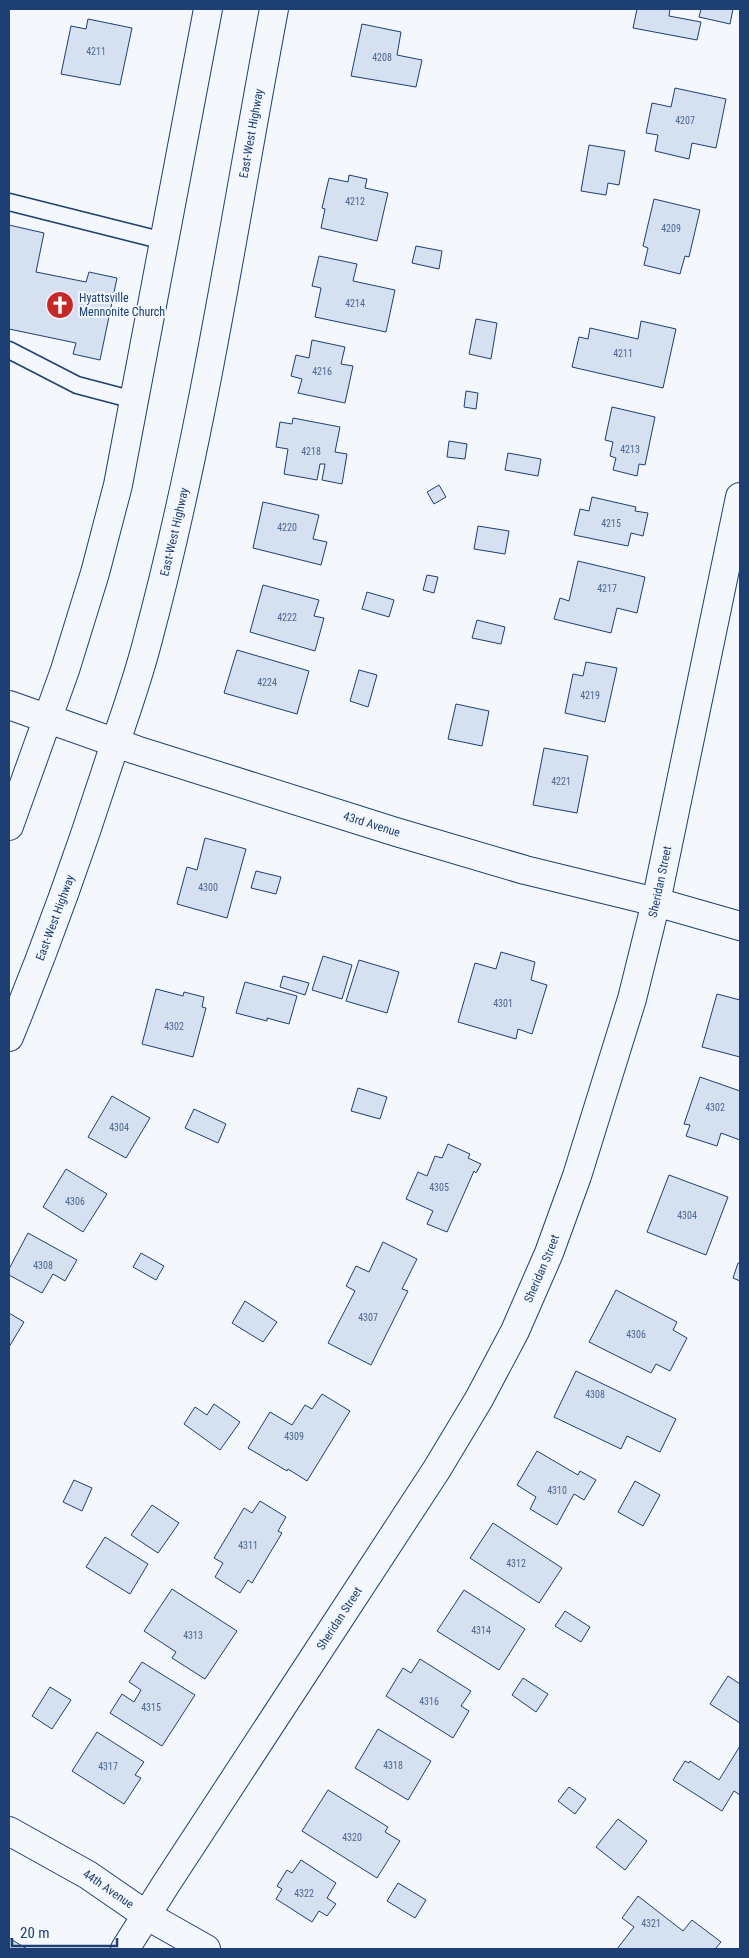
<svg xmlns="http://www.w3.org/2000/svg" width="749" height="1958" viewBox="0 0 749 1958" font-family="'Roboto Condensed',sans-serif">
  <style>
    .building { fill: #d5e0f0; stroke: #1d3f73 }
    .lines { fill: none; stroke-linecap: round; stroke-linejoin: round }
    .lane-casing { stroke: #1d3f73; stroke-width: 19 }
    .street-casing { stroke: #1d3f73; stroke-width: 30 }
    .primary-casing { stroke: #1d3f73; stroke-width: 30 }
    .lane { stroke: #f4f7fb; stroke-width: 16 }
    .street { stroke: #f4f7fb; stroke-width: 28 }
    .primary { stroke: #f4f7fb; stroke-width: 28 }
    .labels { text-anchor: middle; stroke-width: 4; stroke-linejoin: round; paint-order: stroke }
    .number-label { font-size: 10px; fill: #4b6792 }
    .street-label { font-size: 12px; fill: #1d3f73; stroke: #f4f7fb }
    .poi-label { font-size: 12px; fill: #1d3f73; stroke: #f4f7fb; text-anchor: start }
  </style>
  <rect width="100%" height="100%" fill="#f4f7fb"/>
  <path class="building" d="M637,9H670L669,16L701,22L697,40L633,28Z
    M701,9H733L730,24L699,17Z
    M88,19L132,28L120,85L61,74L71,26L86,29Z
    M362,24L401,32L397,55L422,60L416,87L351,76Z
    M675,88L726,99L716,148L692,143L689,159L655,151L658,135L646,133L652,103L671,107Z
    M589,145L625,151L619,185L608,183L606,195L581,191Z
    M349,175L367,179L365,188L388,193L377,241L321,228L325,209L322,208L329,178L348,182Z
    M654,199L700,210L689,257L685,256L680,274L644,265L648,248L643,246Z
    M9,225L44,233L36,272L86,282L89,272L117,278L100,360L73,354L76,343L9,329Z
    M416,246L442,251L439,269L412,263Z
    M319,256L357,264L353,281L395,290L386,332L315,317L321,288L312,286Z
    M476,319L497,323L491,359L469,354Z
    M641,321L676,329L663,388L572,367L579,337L588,339L590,328L638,339Z
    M312,340L345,347L341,364L353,366L345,403L298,393L302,379L291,376L296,355L309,358Z
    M466,391L478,393L476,409L464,407Z
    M612,407L655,417L645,465L639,464L637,476L613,470L616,458L610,456L613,442L605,440Z
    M293,418L340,427L335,452L347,454L342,484L322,480L325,464H320L317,480L284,474L288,449L276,447L280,422L292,424Z
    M449,441L467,444L465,459L447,457Z
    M508,453L541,459L538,476L505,470Z
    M439,485L446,497L434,504L427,492Z
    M592,497L636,507L635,511L648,513L643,536L631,533L628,546L574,535L580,509L589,511Z
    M263,502L319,515L313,539L327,542L321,565L253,548Z
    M478,526L509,531L505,554L474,549Z
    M578,561L645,577L637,613L617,608L611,633L554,619L560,598L569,601Z
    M427,575L438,577L434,593L423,590Z
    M263,585L319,600L314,616L324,618L315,651L250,632Z
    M367,592L394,600L389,617L362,609Z
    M477,620L505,627L501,644L472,638Z
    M237,650L309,671L297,714L224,693Z
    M586,662L617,668L605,722L565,713L573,674L583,676Z
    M359,670L377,675L368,707L350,701Z
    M456,704L489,711L482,746L448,739Z
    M544,748L588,756L577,813L533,805Z
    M205,838L246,849L227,918L177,904L187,867L197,870Z
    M256,871L281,877L276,894L251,888Z
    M501,952L535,962L531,980L547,985L532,1034L518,1029L516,1039L458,1022L475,963L496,969Z
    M323,956L352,965L342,999L312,990Z
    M359,960L399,972L387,1013L346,1001Z
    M283,976L309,983L305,995L280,987Z
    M245,982L297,996L289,1024L267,1018V1021L236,1013Z
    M156,989L183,996L184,992L204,997L202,1007L206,1008L193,1057L142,1044Z
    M717,994L740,1000V1057L702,1047Z
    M700,1077L740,1091V1140L721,1133L717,1146L686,1136L690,1125L684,1124Z
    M358,1088L387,1097L380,1119L351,1111Z
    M112,1096L150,1118L126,1158L88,1137Z
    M194,1109L226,1124L218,1143L185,1128Z
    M448,1144L470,1154L468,1158L481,1164L476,1173L474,1171L447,1232L427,1224L433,1211L406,1199L418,1172L427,1176L435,1156L442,1158Z
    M66,1169L107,1194L83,1232L43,1207Z
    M669,1175L728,1197L706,1255L647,1232Z
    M28,1233L77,1260L65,1281L53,1274L42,1293L9,1275V1269Z
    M383,1242L417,1259L402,1289L408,1291L371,1365L328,1343L355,1291L346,1286L356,1266L369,1272Z
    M141,1253L164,1266L156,1280L133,1267Z
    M738,1263H740V1281L733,1278Z
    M616,1290L677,1322L673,1330L687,1338L670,1371L656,1364L651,1373L589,1342Z
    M245,1301L277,1322L263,1342L232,1323Z
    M9,1313L24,1322L9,1347Z
    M576,1371L676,1419L660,1452L627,1436L621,1449L554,1417Z
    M322,1394L350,1411L307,1481L288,1469L287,1471L248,1448L270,1412L292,1425L305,1405L312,1409Z
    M214,1404L240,1422L220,1450L184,1424L195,1407L207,1415Z
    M537,1451L578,1475L580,1471L596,1480L584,1500L574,1494L557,1525L530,1509L536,1497L517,1485Z
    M74,1480L92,1488L82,1511L63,1502Z
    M635,1481L660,1495L643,1526L618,1512Z
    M260,1501L286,1517L278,1531L282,1533L252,1583L248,1580L240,1593L215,1577L223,1563L214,1558L244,1508L252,1513Z
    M152,1505L179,1523L158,1553L131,1535Z
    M493,1523L562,1568L539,1603L470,1558Z
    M105,1537L148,1564L130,1594L86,1567Z
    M172,1589L237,1631L205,1679L172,1658L176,1652L144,1631Z
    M464,1590L525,1629L499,1670L437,1631Z
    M565,1611L590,1627L581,1642L555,1626Z
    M420,1659L471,1691L461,1706L469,1711L453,1738L386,1696L403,1668L411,1673Z
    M142,1662L195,1695L162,1746L110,1713L122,1694L134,1702L141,1690L129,1682Z
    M728,1676L740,1684V1723L710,1704Z
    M523,1678L548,1694L536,1712L512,1695Z
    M50,1687L71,1700L52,1729L32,1716Z
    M378,1729L431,1761L408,1800L355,1768Z
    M97,1732L144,1762L135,1775L141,1778L124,1804L72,1771Z
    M740,1746V1795L734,1791L722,1811L673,1780L685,1761L689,1763L690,1761L719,1780Z
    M569,1787L586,1799L575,1814L558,1801Z
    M328,1790L388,1827L385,1832L400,1841L377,1878L302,1831Z
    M618,1819L647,1841L625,1870L596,1847Z
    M301,1860L336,1883L327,1898L336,1904L327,1916L319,1911L312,1922L276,1899L282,1889L277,1886L287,1870L292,1873Z
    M398,1883L426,1900L415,1918L387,1901Z
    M638,1896L683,1931L692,1920L721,1942L715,1949H617L634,1927L622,1918Z
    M9,1938L27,1949H9Z"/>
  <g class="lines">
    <g class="lane-casing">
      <path id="lane" d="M9,202L164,241
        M9,350L77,385L134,400"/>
    </g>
    <g class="street-casing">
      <g id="street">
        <path id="s1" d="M9,705L136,750L396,832L525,870L656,902L740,926"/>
        <path id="s2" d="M9,1831L88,1875L146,1915L206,1949"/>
        <path id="s3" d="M125,1949L166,1884L437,1469L479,1399L515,1331L549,1253L577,1176L632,999L656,902L740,497"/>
      </g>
    </g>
    <g class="primary-casing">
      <g id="primary">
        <path d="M9,826L65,670L95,573L118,485L208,9"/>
        <path id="s4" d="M9,1037C45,949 77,861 106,771C120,728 136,686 147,643C203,435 234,221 274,9"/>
      </g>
    </g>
    <use href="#lane" class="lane"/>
    <use href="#street" class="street"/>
    <use href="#primary" class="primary"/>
  </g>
  <defs>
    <g id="church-disc" transform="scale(1.4375)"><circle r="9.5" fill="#c62828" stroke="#f4f7fb"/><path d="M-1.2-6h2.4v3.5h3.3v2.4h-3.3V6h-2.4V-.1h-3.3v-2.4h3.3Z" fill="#fff"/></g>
  </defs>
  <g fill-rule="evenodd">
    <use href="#church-disc" x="60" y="305"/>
  </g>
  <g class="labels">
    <g class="number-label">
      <text x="96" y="55">4211</text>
      <text x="382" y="61">4208</text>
      <text x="685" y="124">4207</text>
      <text x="355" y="205">4212</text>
      <text x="671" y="232">4209</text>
      <text x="355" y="307">4214</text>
      <text x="623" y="357">4211</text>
      <text x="322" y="375">4216</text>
      <text x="630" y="453">4213</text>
      <text x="311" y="455">4218</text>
      <text x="611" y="527">4215</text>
      <text x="287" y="531">4220</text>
      <text x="607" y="592">4217</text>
      <text x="287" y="621">4222</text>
      <text x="267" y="686">4224</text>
      <text x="590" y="699">4219</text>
      <text x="561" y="785">4221</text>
      <text x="208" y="891">4300</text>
      <text x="503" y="1007">4301</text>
      <text x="174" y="1030">4302</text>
      <text x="715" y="1111">4302</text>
      <text x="119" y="1131">4304</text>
      <text x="439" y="1191">4305</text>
      <text x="75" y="1205">4306</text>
      <text x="687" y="1219">4304</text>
      <text x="43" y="1269">4308</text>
      <text x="368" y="1321">4307</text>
      <text x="636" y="1338">4306</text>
      <text x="595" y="1398">4308</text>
      <text x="294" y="1440">4309</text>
      <text x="557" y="1494">4310</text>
      <text x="248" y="1549">4311</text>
      <text x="516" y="1567">4312</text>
      <text x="481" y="1634">4314</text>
      <text x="193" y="1639">4313</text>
      <text x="429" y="1705">4316</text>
      <text x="151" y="1711">4315</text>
      <text x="393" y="1769">4318</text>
      <text x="108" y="1770">4317</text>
      <text x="352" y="1841">4320</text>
      <text x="304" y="1897">4322</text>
      <text x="651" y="1927">4321</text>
    </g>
    <g class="street-label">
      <text dy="4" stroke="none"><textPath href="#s4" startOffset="938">East-West Highway</textPath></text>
      <text dy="4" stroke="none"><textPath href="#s4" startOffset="532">East-West Highway</textPath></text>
      <text dy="4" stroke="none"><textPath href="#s1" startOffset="382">43rd Avenue</textPath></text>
      <text dy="4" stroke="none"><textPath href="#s3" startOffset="1204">Sheridan Street</textPath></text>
      <text dy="4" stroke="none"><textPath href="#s4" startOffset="128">East-West Highway</textPath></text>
      <text dy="4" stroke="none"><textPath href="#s3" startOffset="799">Sheridan Street</textPath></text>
      <text dy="4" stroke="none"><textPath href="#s3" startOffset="394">Sheridan Street</textPath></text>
      <text dy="4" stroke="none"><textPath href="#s2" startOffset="115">44th Avenue</textPath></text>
    </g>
    <g class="poi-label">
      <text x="79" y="302">Hyattsville<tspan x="79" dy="14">Mennonite Church</tspan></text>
    </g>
  </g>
  <rect width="749" height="1958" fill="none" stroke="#1d3f73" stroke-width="20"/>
  <path d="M12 1938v8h105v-8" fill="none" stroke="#1d3f73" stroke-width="2.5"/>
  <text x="20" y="1938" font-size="15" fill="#1d3f73" stroke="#f4f7fb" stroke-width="4" paint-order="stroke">20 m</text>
</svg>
